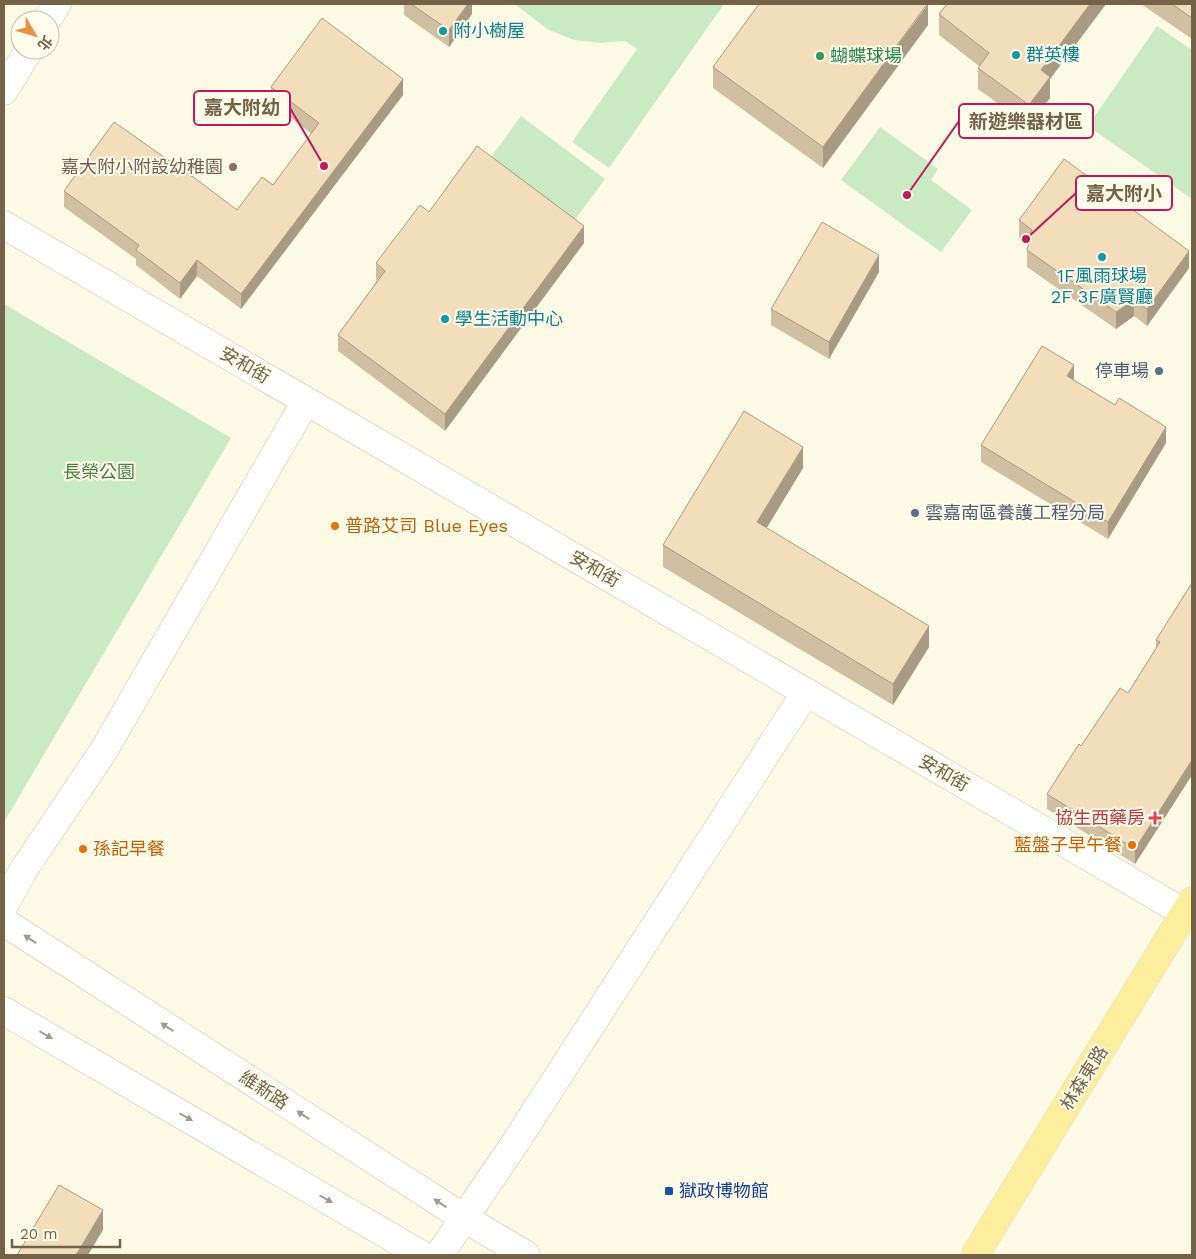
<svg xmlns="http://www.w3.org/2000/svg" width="1196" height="1259" viewBox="0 0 1196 1259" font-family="'Work Sans','Noto Sans TC',sans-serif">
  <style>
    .green { fill: #c9eac2 }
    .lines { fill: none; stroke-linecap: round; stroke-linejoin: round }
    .minor-casing { stroke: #cec2ab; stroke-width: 29 }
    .major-casing { stroke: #e1ddd7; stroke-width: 29 }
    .minor { stroke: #fff; stroke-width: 28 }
    .major { stroke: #fcee9c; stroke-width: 28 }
    .wall { fill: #d0bfa1 }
    .shaded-wall { fill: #a99b83 }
    .building { fill: #f2debb; stroke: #a99b83 }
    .oneway { fill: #a59a89 }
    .culture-dot { fill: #0f9aa8; stroke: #fffceb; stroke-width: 2 }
    .leisure-dot { fill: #2e9e5b; stroke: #fffceb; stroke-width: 2 }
    .education-dot { fill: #8d6e63; stroke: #fffceb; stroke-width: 2 }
    .service-dot { fill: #5c6f8a; stroke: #fffceb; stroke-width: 2 }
    .food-dot { fill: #e8710a; stroke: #fffceb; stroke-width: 2 }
    .health-dot { fill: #e0444e; stroke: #fffceb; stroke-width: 2 }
    .transit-dot { fill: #1a4fb4; stroke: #fffceb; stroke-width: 2 }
    .labels { text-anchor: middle; stroke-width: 4; stroke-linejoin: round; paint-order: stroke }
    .culture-label { font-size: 18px; fill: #0d838f; stroke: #fffceb; text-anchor: start }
    .leisure-label { font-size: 18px; fill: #27864d; stroke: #fffceb; text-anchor: start }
    .education-label { font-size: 18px; fill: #785e54; stroke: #fffceb; text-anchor: end }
    .street-label { font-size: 18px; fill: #756349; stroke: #fffceb }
    .service-label { font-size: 18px; fill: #4e5e75; stroke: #fffceb; text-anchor: end }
    .park-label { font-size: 18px; fill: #488143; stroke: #fffceb }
    .food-label { font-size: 18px; fill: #c56008; stroke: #fffceb; text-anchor: start }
    .health-label { font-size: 18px; fill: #be3a42; stroke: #fffceb; text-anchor: end }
    .transit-label { font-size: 18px; fill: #164399; stroke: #fffceb; text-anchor: start }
    .leader { fill: none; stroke: #c2185b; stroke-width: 2 }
    .callout-dot { fill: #c2185b; stroke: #fffceb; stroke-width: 2 }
    .callout { fill: #fffceb; stroke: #c2185b; stroke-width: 2 }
    .callout-label { font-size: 19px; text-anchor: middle; font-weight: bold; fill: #756349 }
  </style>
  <rect width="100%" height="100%" fill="#fcf9e4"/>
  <path class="green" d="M515,4H724L609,168L572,142L637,49L625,41L600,43L574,40L547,29Z
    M1157,26L1192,50V199L1088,126Z
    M521,116L605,179L573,222L489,160Z
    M880,127L938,169L931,180L972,210L941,252L841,180Z
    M4,304L231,438L4,822Z"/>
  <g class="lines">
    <g class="minor-casing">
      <path id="minor" d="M47,20L57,4
        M4,91L29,50
        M4,225L1185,913
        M4,905L26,866L104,750L306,401
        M4,922L464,1218L526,1255
        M4,1011L422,1255
        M439,1255L515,1143L806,692"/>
    </g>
    <g class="major-casing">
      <path id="major" d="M975,1255L1192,901"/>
    </g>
    <use href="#minor" class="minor"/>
    <use href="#major" class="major"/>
  </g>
  <path class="wall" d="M404,4H472V14L449,47L404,15Z
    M947,4H1106L1050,79V98L1029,126L978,89V68L979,66L939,35V14Z
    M1141,4H1192V39Z
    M928,25L823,168L713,88V67Z
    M271,87L403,95L241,309L197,276L180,299L136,265V259L64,207V191L237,210L273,185L312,134L271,103Z
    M429,212L584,243L445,431L338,351V335L377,281L376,280V263Z
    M1019,220L1189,268L1147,326L1134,316L1116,329L1027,267V250L1029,244L1019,237Z
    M879,272L829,359L771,325V309Z
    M1074,380L1115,405L1166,443L1108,539L981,462V445Z
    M803,468L766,528L929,647L893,705L663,567V545Z
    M1192,583V775L1135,864L1047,809V794L1081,746L1128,693L1156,648V640Z"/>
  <path class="shaded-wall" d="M468,4H472V14L449,47V30Z
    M928,4V25L823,168V147Z
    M1090,4H1106L1050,79V98L1029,126V105L1041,70Z
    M403,79V95L241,309V294Z
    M584,226V243L445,431V414Z
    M1189,251V268L1147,326V309Z
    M879,255V272L829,359V342Z
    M197,260V276L180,299V283Z
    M1134,300V316L1116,329V312Z
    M1074,365V381L1067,376Z
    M1166,427V443L1108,539V522Z
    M803,447V468L757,544V522Z
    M929,626V647L893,705V684Z
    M1192,760V775L1135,864V849Z
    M103,1210V1230L88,1255H76Z"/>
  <path class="building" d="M411,4H468L449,30Z
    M759,4H927L823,147L713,67Z
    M947,4H1090L1041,70L1050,77L1029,105L978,68L989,53L939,14Z
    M1172,4H1192V18Z
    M322,18L403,79L241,294L197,260L180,283L136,250L139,245L64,191L114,122L191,176H192L237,210L262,177L273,185L319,123L271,87Z
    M477,146L584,226L445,414L338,335L385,271L376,263L420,205L429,212Z
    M1064,159L1189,251L1147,309L1134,300L1116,312L1027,250L1032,230L1019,220Z
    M822,222L879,255L829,342L771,309Z
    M1042,346L1074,365L1067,376L1115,405L1119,398L1166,427L1108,522L981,445Z
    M744,411L803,447L757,522L929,626L893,684L663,545Z
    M1192,583V760L1135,849L1047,794L1079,744L1081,746L1120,688L1128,693L1160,642L1156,640Z
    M59,1185L103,1210L76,1255H17Z"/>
  <defs><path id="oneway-solid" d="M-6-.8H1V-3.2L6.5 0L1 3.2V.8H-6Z" transform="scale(1.25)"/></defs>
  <g class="oneway">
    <use href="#oneway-solid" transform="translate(30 939) rotate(-147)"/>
    <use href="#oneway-solid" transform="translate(167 1027) rotate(-147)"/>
    <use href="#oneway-solid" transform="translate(46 1035) rotate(30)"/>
    <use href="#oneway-solid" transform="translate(303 1115) rotate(-147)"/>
    <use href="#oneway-solid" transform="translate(186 1117) rotate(30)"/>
    <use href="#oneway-solid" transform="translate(326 1199) rotate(30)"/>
    <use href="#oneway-solid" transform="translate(440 1203) rotate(-147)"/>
  </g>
  <g class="culture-dot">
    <circle cx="443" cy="31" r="5"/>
    <circle cx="1016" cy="55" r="5"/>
    <circle cx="1102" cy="257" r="5"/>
    <circle cx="445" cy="319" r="5"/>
  </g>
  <circle class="leisure-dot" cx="820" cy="56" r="5"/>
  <circle class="education-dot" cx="233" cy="167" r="5"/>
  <g class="service-dot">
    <circle cx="1159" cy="371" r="5"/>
    <circle cx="915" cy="513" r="5"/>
  </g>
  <g class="food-dot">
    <circle cx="335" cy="526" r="5"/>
    <circle cx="1132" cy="845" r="5"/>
    <circle cx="83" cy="849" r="5"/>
  </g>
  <path class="health-dot" d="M1152.5 810.5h5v5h5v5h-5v5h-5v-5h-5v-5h5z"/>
  <rect class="transit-dot" x="664" y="1186" width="10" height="10" rx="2.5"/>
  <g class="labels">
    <g class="culture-label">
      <text x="453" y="37">附小樹屋</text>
      <text x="1026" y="61">群英樓</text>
      <text x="1102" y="282" text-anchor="middle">1F風雨球場<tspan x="1102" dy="21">2F 3F廣賢廳</tspan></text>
      <text x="455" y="325">學生活動中心</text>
    </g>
    <g class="leisure-label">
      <text x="830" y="62">蝴蝶球場</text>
    </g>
    <g class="education-label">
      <text x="223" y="173">嘉大附小附設幼稚園</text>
    </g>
    <g class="street-label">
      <text transform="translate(245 365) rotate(30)" y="6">安和街</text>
      <text transform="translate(595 569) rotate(30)" y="6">安和街</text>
      <text transform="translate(944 773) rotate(30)" y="6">安和街</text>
      <text transform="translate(1084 1078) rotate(-58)" y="6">林森東路</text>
      <text transform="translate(264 1090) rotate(33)" y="6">維新路</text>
    </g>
    <g class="service-label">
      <text x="1149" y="377">停車場</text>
      <text x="925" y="519" text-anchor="start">雲嘉南區養護工程分局</text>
    </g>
    <g class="park-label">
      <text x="99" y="478">長榮公園</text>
    </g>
    <g class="food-label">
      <text x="345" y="532">普路艾司 Blue Eyes</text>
      <text x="1122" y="851" text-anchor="end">藍盤子早午餐</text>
      <text x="93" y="855">孫記早餐</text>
    </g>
    <g class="health-label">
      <text x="1145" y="824">協生西藥房</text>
    </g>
    <g class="transit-label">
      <text x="679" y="1197">獄政博物館</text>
    </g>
  </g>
  <path class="leader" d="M324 166L290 108M907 195L959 121M1026 239L1076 193"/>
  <g class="callout-dot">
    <circle cx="324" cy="166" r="5"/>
    <circle cx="907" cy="195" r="5"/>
    <circle cx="1026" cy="239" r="5"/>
  </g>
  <g class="callout">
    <rect x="194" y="91" width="96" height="34" rx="5"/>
    <rect x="959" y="104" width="134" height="34" rx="5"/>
    <rect x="1076" y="176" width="96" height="34" rx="5"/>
  </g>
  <g class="callout-label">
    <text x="242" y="114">嘉大附幼</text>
    <text x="1026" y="128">新遊樂器材區</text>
    <text x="1124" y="200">嘉大附小</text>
  </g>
  <rect width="1196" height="1259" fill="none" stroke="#756349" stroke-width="10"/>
  <g transform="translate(35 35) rotate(128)"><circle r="24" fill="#fffceb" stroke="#c8bfaa"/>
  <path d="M0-4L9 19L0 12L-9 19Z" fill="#e89148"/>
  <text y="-8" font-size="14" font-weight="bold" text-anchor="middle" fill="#756349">北</text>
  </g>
  <path d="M12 1239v8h108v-8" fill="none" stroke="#756349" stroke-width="2.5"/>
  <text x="20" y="1239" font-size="15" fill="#756349" stroke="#fffceb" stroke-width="4" paint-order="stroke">20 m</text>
</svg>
